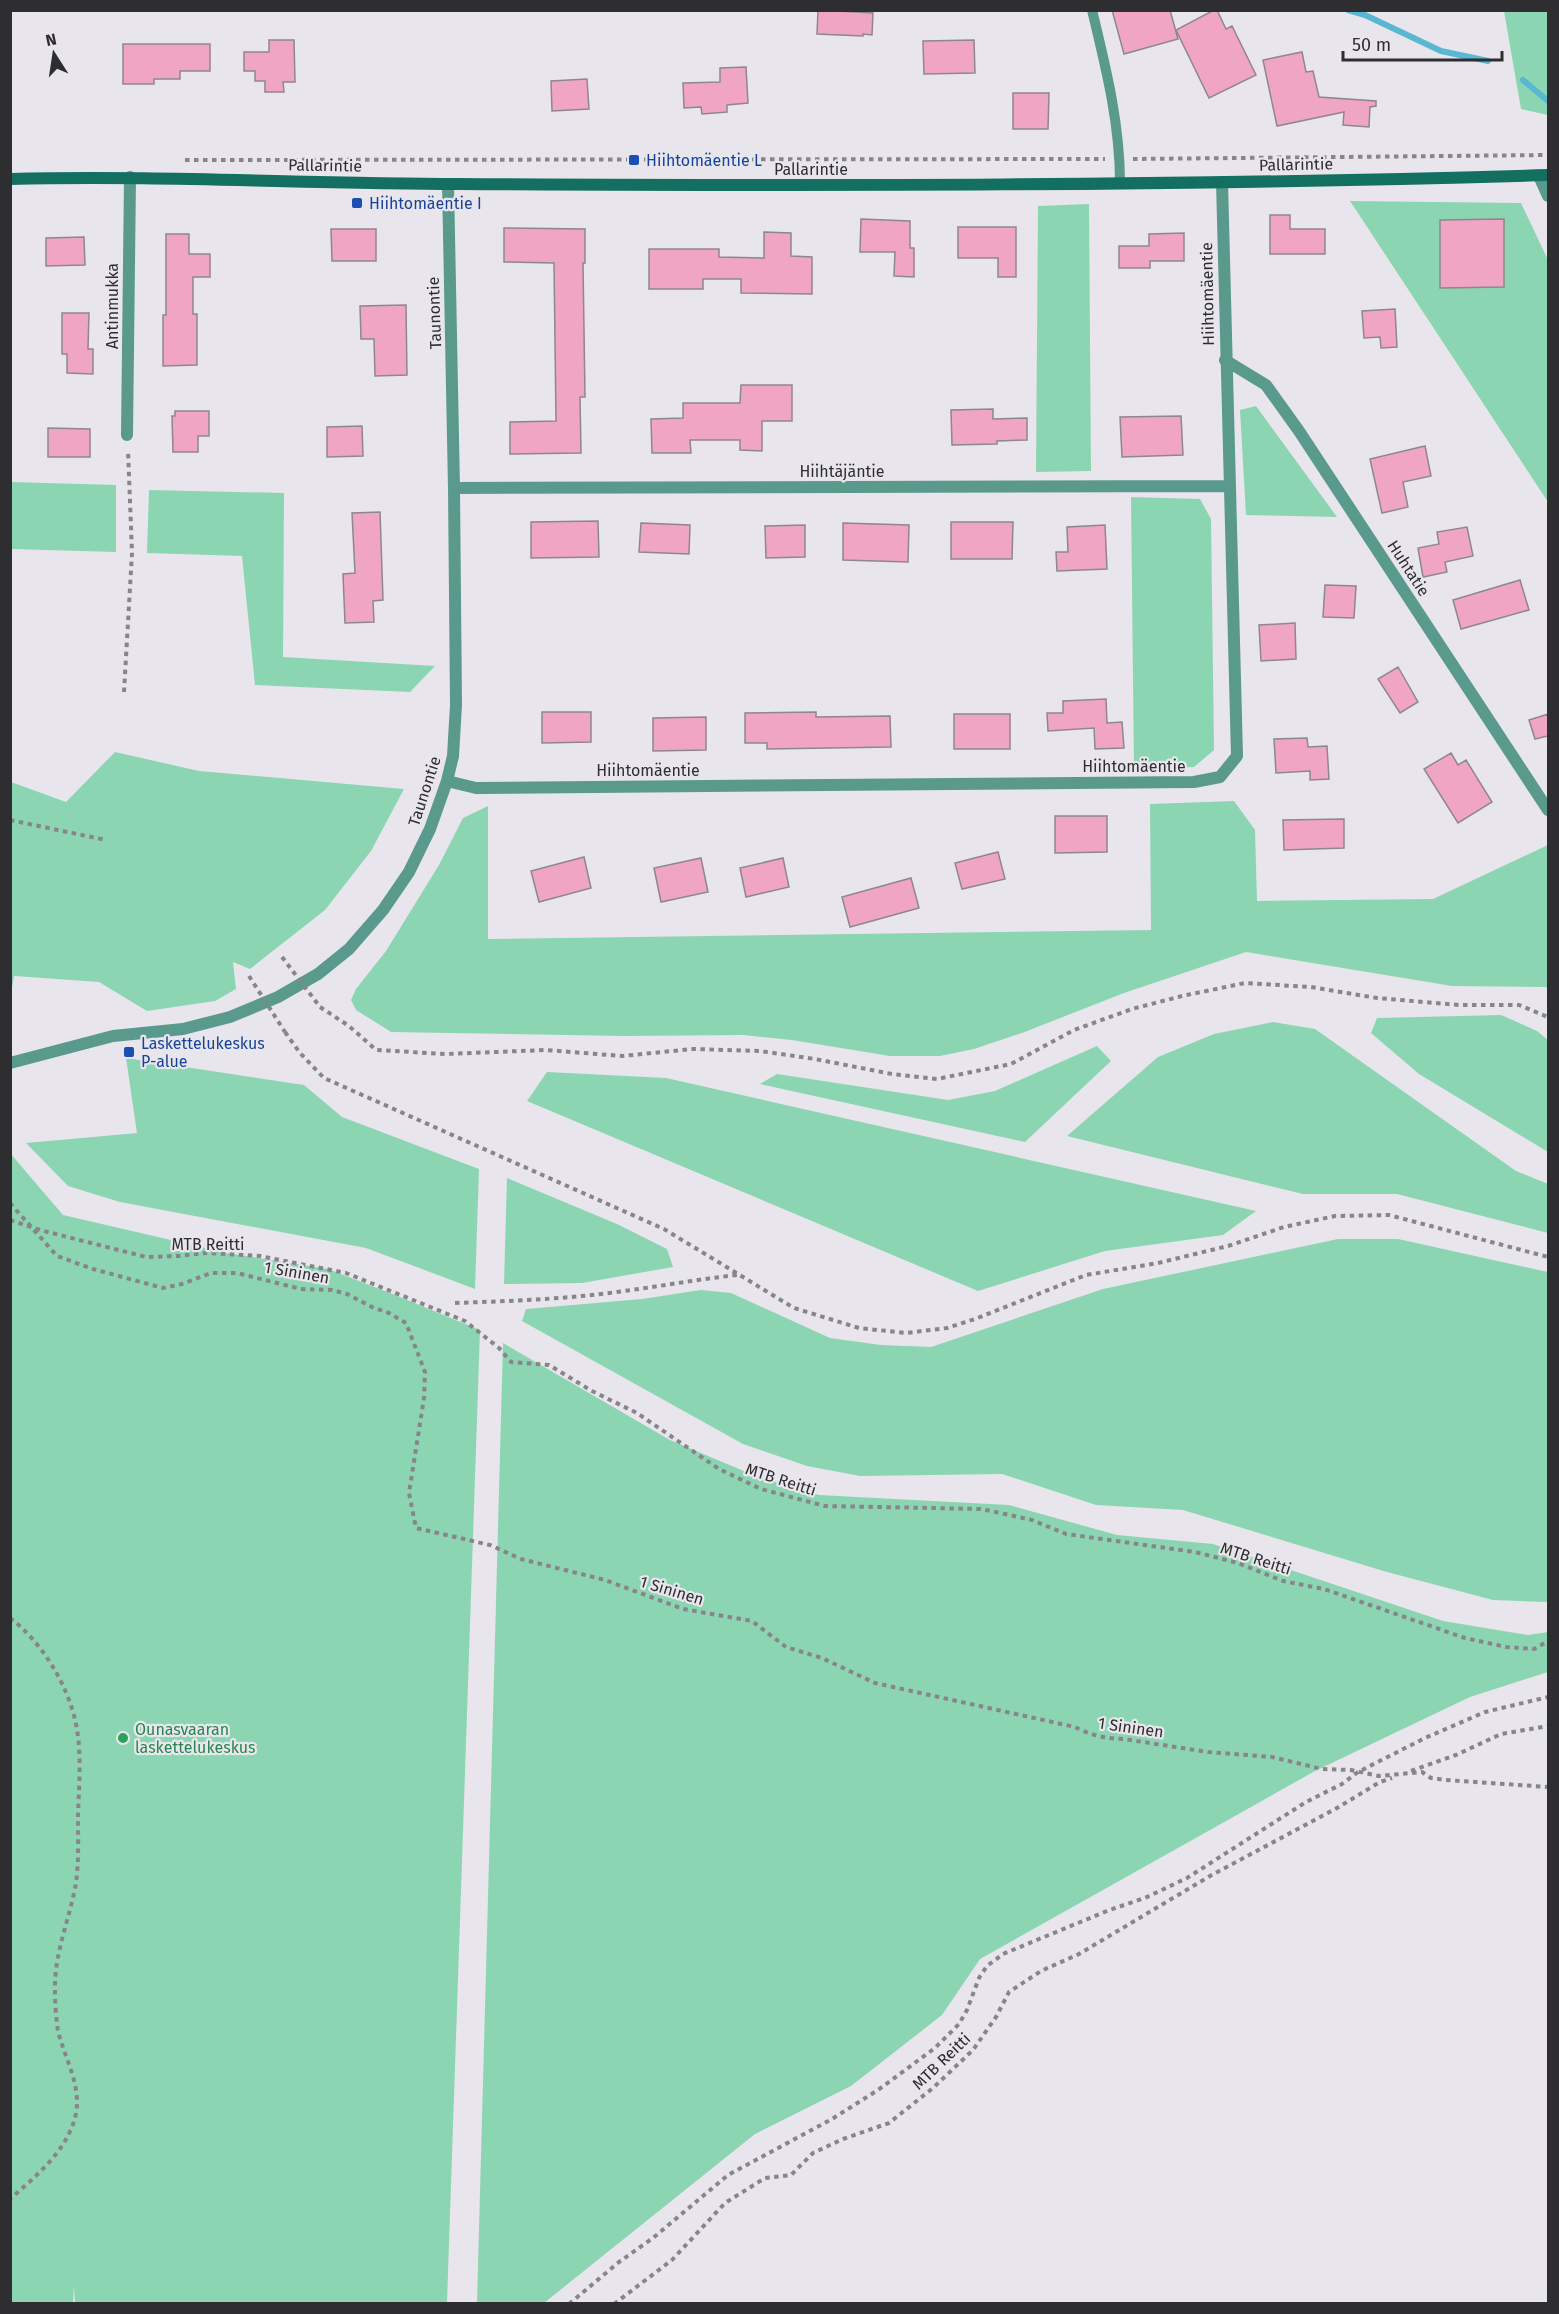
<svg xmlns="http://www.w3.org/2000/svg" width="1559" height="2314" viewBox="0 0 1559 2314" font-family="'Fira Sans',sans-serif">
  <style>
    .green { fill: #8cd5b2 }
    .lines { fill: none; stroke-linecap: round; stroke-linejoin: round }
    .stream { stroke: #5ab7d2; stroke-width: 6 }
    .building { fill: #f0a5c4; stroke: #8d888a; stroke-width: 1.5 }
    .path { stroke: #878589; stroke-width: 4; stroke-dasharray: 4.5 4.5; stroke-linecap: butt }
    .lane { stroke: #599a8c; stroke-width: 10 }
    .street { stroke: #599a8c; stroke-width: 12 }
    .secondary { stroke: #137061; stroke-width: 12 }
    .path-bridge { stroke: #878589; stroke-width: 4; stroke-dasharray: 4.5 4.5; stroke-linecap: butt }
    .transit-dot { fill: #1a4fb4; stroke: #e8e6ec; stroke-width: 2 }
    .leisure-dot { fill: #2e9e5b; stroke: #e8e6ec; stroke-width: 2 }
    .labels { text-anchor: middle; stroke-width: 4.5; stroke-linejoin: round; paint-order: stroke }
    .transit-label { font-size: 16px; fill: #164399; stroke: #e8e6ec; text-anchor: start }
    .street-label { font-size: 16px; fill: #2e2d2f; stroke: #e8e6ec }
    .leisure-label { font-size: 16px; fill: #27864d; stroke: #e8e6ec; text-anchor: start }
  </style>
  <rect width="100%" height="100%" fill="#e8e6ec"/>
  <path class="green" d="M1504,11H1548V115L1521,109Z
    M1350,201L1521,203L1548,260V502Z
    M1089,204L1091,471L1036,472L1038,206Z
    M1256,406L1337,517L1246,515L1240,410Z
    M11,482L116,485V552L11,549Z
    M149,490L284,493L283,657L435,666L410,692L255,685L242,556L147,553Z
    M1131,497L1200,499L1211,519L1214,750L1194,767L1134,770Z
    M115,752L199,771L404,789L371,851L325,910L250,969L233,962L236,989L215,1001L147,1011L99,982L14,976L11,994V782L66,802Z
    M1234,801L1255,830L1257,901L1433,899L1548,845V989L1546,987L1452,986L1246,952L1124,993L1022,1033L974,1049L940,1056H890L792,1040L743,1035L625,1036L391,1032L356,1010L351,1000L356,989L386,951L439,865L463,818L488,806V939L1151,930L1150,804Z
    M1501,1015L1537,1031L1548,1040V1152L1419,1074L1371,1033L1377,1018Z
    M1273,1022L1315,1029L1516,1171L1548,1184V1233L1397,1194H1303L1067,1136L1158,1057L1214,1034Z
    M1097,1046L1111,1061L1025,1142L760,1084L777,1074L948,1100L995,1091Z
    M126,1058L304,1085L342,1117L479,1169L475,1289L366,1248L120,1202L68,1186L26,1143L137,1133Z
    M547,1072L666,1078L1256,1211L1223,1235L1105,1251L978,1291L527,1101Z
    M10,1153L63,1215L227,1253L328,1269L390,1293L480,1330L447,2303L75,2304L74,2286L73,2303H11Z
    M507,1178L617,1224L667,1249L673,1267L582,1283L504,1284Z
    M1338,1239H1398L1548,1272V1602L1493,1600L1387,1572L1183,1510L1096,1505L1002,1474L860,1476L807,1466L743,1444L522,1321L526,1309L642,1299L701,1290L731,1293L830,1338L881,1345L931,1347L1103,1289Z
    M503,1343L670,1440L751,1474L819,1495L1009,1505L1117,1535L1213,1544L1443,1621L1528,1635L1548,1632V1672L1470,1697L1315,1771L980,1959L942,2015L851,2086L755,2134L544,2303H477Z"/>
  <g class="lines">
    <path class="stream" d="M1348,10L1365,15L1441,51L1488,61
      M1523,80L1548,101"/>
  </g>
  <path class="building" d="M818,10L873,13L872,35L863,34V36L817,34Z
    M1112,10H1170L1178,39L1124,54Z
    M1214,10H1217L1226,29L1232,26L1256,75L1209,98L1176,30Z
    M269,40H294L295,82H283L284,92H265V81H255V71H244V52H269Z
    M974,40L975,73L924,74L923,41Z
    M123,44H210V71H180V79H154V84H123Z
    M1302,52L1306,72L1313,71L1319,97L1376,101V106L1370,107L1369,127L1343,125L1344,112L1277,126L1263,60Z
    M746,67L748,103L727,105V112L702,114L701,107L684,108L683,83L720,82V68Z
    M587,79L589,109L552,111L551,81Z
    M1013,93H1049L1048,129H1013Z
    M1270,215H1290V229H1325V254H1270Z
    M861,219L910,221V248H914V277L894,276L895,252H860Z
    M1504,219V287L1440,288V220Z
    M958,227H1016V277H998V258H958Z
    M504,228L585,229V263H583L585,397H580L581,453L510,454V422L556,421L554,263L504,262Z
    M331,229H376V261H332Z
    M764,232L791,233V256L812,257V294L741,293V279H703V289H649V249H719V257L764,258Z
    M1184,233V261H1150V268H1119V246H1149V234Z
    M166,234H189V254H210V277H193V314H197V365L163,366V315H166Z
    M84,237L85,265L46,266V238Z
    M406,305L407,375L375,376L374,339H361L360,306Z
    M1395,309L1397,347L1381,348L1380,337L1364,338L1362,311Z
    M62,313H89L88,349H93V374L67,373V354H62Z
    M741,385H792V421H762V451L740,450V440H690L691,453H652L651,419L683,418V403H740Z
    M993,409V419L1027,418V440L997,441V444L952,445L951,410Z
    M175,411H209V436H198V452H173L172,416H175Z
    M1181,416L1183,455L1122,457L1120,417Z
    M362,426L363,456L327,457V427Z
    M48,428L90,429V457H48Z
    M1425,446L1431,476L1403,482L1408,507L1382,513L1370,459Z
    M380,512L383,600L373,601L374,622L345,623L343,574L355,573L352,513Z
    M598,521L599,557L531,558V522Z
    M951,522H1013L1012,559H951Z
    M641,523L690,525L689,554L639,552Z
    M843,523L909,525L908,562L843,560Z
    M805,525V557L766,558L765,526Z
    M1105,525L1107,569L1057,571L1056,552H1068L1067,527Z
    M1467,527L1473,556L1445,562L1447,572L1423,577L1418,548L1439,544L1437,532Z
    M1520,580L1529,610L1461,629L1453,600Z
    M1325,585L1356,586L1354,618L1323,617Z
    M1295,623L1296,659L1261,661L1259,625Z
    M1398,667L1418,702L1400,713L1378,679Z
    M1106,699L1107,723L1122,722L1124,748L1095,749L1094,728L1048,731L1047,713H1063V701Z
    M542,712H591V742L542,743Z
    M816,712V717L890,716L891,747L767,749V743H745V713Z
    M954,714H1010V749H954Z
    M1548,714V736L1535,739L1529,720Z
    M706,717V750L653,751V718Z
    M1307,738L1308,747L1327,746L1329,779L1310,780V771L1276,773L1274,739Z
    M1451,753L1458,765L1466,760L1492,802L1458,823L1424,769Z
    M1055,816H1107V852L1055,853Z
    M1344,819V848L1284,850L1283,820Z
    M998,852L1005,879L962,889L955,863Z
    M584,857L591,888L539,902L531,871Z
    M701,858L708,892L661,902L654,868Z
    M783,858L789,887L746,897L740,868Z
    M911,878L919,908L850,927L842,897Z"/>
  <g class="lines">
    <path class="path" d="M1133,159L1548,155
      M185,160L1105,159
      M124,692L132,553L128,450
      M10,820L106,840
      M320,1007L349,1026L376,1050L446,1054L546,1050L622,1056L693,1049L760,1051L815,1059L892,1074L937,1079L1011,1064L1074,1030L1132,1009L1182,996L1245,983L1311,987L1377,998L1459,1005H1519L1548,1017
      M285,1032L300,1053L324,1078L664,1229L794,1308L859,1328L906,1333L947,1328L975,1319L1086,1275L1158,1263L1228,1246L1284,1227L1335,1216L1389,1215L1548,1257
      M10,1203L57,1256L93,1269L163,1288L182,1284L211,1273H237L301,1289L332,1290L347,1294L372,1307L389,1313L406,1323L425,1372L424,1398L409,1493L416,1528L490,1545L521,1559L605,1580L683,1609L752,1621L786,1647L822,1658L875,1683L1075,1727C1090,1735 1107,1739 1124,1739L1208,1752L1272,1757L1322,1769L1351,1770L1379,1776L1422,1772L1431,1778L1446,1780L1548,1787
      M10,1220L40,1230L146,1257L179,1256L206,1253L260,1256L346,1273L465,1321L499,1348L511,1362L549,1365L592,1391L637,1413L719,1469L761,1489L825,1506L982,1509L1032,1520L1066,1534L1195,1552L1238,1563L1283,1581L1324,1589L1465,1638L1506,1647L1534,1649L1548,1641
      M455,1303C512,1301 568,1299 624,1291C662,1286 699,1279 738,1275
      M10,1618C42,1642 68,1685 76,1724C82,1754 79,1785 78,1815C78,1837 79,1861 76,1883C70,1918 54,1953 55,1990C55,2003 56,2018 58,2031C65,2060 83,2087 75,2118C65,2153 36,2176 10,2199
      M1411,1771L1456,1755L1501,1734L1548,1726
      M569,2304L619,2262L653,2238L728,2175L832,2119L878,2090L935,2048L959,2024L967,2010L979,1978L987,1966L1003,1954L1107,1911L1147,1897L1187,1878L1306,1802L1342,1784L1358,1772L1425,1738L1485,1712L1548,1697
      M614,2304L672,2260L725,2203L765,2178L791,2175L813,2153L843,2139L889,2123L933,2088L973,2050L996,2017L1009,1992L1041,1971L1079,1954L1210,1876L1337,1808L1380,1782L1392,1778"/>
    <path class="lane" d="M1092,10C1106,68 1120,124 1120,183"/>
    <path class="street" d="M1539,176L1548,196
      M1225,360L1266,385L1299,431L1548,810
      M127,435L130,177
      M454,488L1230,486
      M447,781L476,788L1194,782L1220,777L1237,756L1222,182
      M10,1063L113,1036L183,1029L230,1017L278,997L318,974L349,949L383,910L409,872L430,829L447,781L453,756L456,705L454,488L448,184"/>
    <path class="secondary" d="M10,179C160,175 309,184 459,184C822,186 1185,186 1548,175"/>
    <path class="path-bridge" d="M282,957L320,1007
      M249,976L285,1032"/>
  </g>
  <g class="transit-dot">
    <rect x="628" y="154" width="12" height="12" rx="3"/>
    <rect x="351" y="197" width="12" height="12" rx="3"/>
    <rect x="123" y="1046" width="12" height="12" rx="3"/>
  </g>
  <circle class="leisure-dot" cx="123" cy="1738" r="6"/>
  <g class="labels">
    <g class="transit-label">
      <text x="646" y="166">Hiihtomäentie L</text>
      <text x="369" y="209">Hiihtomäentie I</text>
      <text x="141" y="1049">Laskettelukeskus<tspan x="141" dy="18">P-alue</tspan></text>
    </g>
    <g class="street-label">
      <text transform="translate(1296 164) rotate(-1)" y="6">Pallarintie</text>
      <text transform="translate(325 165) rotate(1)" y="6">Pallarintie</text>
      <text x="811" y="175">Pallarintie</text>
      <text transform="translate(1207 294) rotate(-91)" y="6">Hiihtomäentie</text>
      <text transform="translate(112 306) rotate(-90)" y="6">Antinmukka</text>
      <text transform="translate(434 313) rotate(-92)" y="6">Taunontie</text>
      <text x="842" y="477">Hiihtäjäntie</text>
      <text transform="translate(1409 568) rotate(57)" y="6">Huhtatie</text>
      <text x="1134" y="772">Hiihtomäentie</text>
      <text x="648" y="776">Hiihtomäentie</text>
      <text transform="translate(424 791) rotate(-72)" y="6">Taunontie</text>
      <text x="208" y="1250">MTB Reitti</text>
      <text transform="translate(297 1272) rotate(10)" y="6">1 Sininen</text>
      <text transform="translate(781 1479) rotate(18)" y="6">MTB Reitti</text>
      <text transform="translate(1256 1558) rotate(18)" y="6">MTB Reitti</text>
      <text transform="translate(672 1590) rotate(17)" y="6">1 Sininen</text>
      <text transform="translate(1131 1727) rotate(8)" y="6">1 Sininen</text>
      <text transform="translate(941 2061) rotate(-44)" y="6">MTB Reitti</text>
    </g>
    <g class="leisure-label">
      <text x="135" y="1735">Ounasvaaran<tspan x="135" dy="18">laskettelukeskus</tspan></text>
    </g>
  </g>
  <rect width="1559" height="2314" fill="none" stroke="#2e2d2f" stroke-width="24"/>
  <g transform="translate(54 54) rotate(348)" stroke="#e8e6ec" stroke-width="4.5" paint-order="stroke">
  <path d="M0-4.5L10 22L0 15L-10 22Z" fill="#2e2d2f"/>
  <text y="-9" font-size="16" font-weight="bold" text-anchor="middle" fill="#2e2d2f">N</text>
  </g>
  <path d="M1343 51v9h159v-9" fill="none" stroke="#2e2d2f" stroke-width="3"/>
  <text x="1352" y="51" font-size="18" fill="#2e2d2f" stroke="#e8e6ec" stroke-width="4.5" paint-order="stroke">50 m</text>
</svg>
